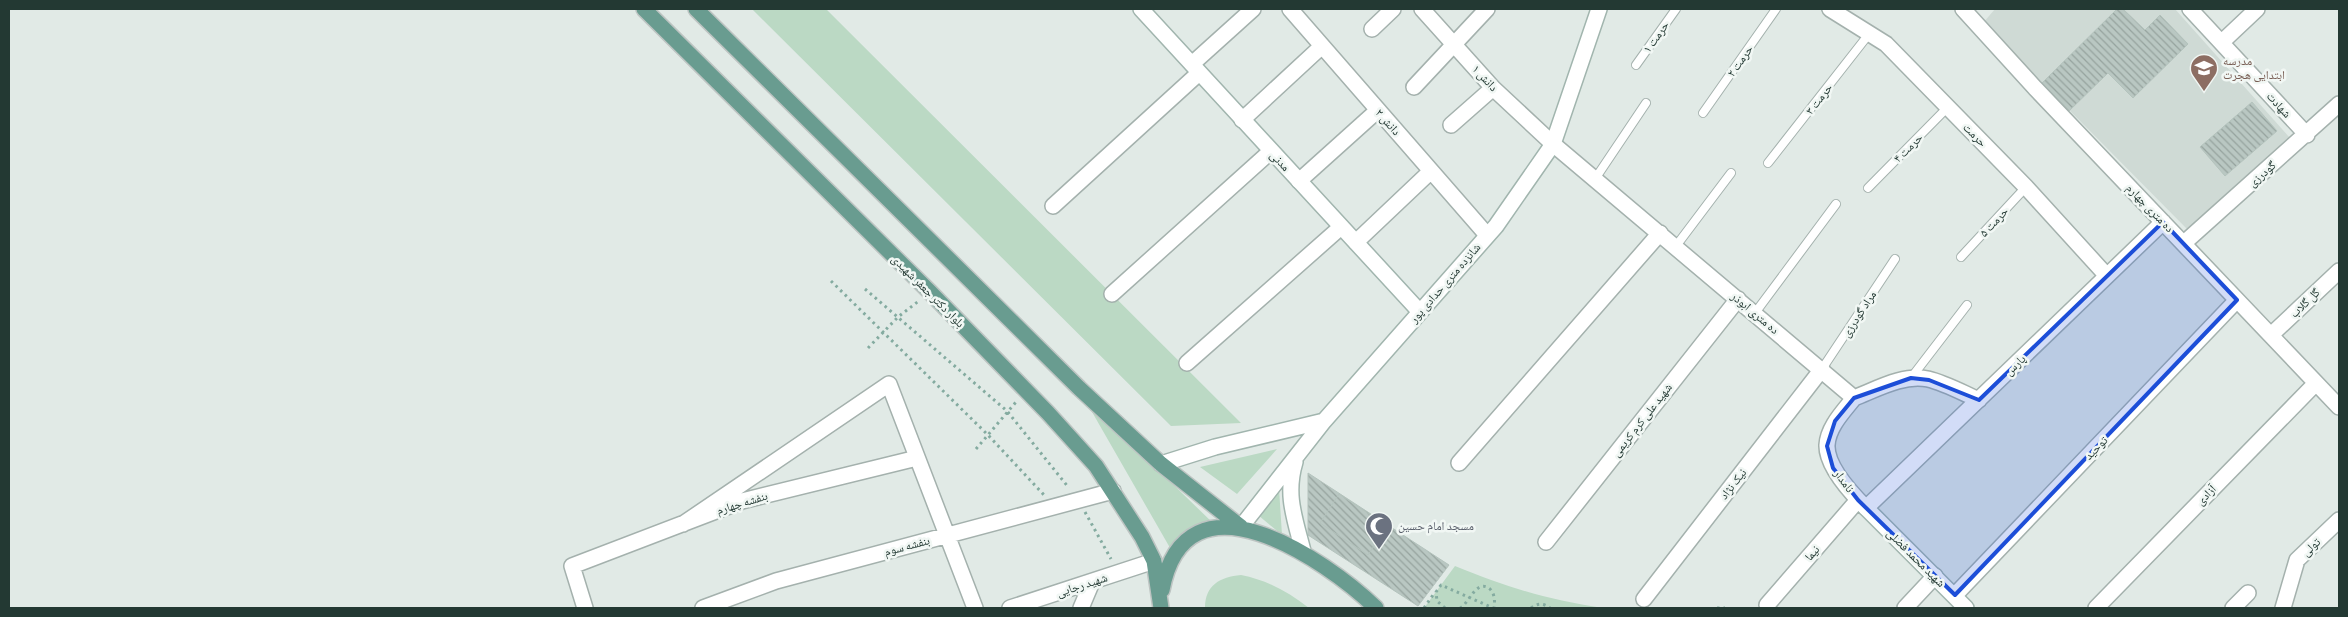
<svg xmlns="http://www.w3.org/2000/svg" width="2348" height="617" viewBox="0 0 2348 617" font-family="Commissioner,'Noto Naskh Arabic',sans-serif">
  <style>
    .built { fill: #cfdad5 }
    .green { fill: #bbd9c4 }
    .building { fill: url(#building-back-hatch); stroke: #b4c3bd }
    .lines { fill: none; stroke-linecap: round; stroke-linejoin: round }
    .lane-casing { stroke: #a4b1ad; stroke-width: 10 }
    .street-casing { stroke: #a4b1ad; stroke-width: 18 }
    .secondary-casing { stroke: #a1b5ae; stroke-width: 18 }
    .primary-casing { stroke: #bdc4c2; stroke-width: 18 }
    .path { stroke: #84aba0; stroke-width: 3; stroke-dasharray: 2.5 4; stroke-linecap: butt }
    .lane { stroke: #fff; stroke-width: 8 }
    .street { stroke: #fff; stroke-width: 15 }
    .secondary { stroke: #fff; stroke-width: 15 }
    .primary { stroke: #699c90; stroke-width: 15 }
    .marked { fill: #1d4ed8; fill-opacity: 0.2; stroke: #1d4ed8; stroke-width: 4; stroke-linejoin: round }
    .labels { text-anchor: middle; stroke-width: 5; stroke-linejoin: round; paint-order: stroke }
    .street-label { font-size: 12px; fill: #233933; stroke: #f1f7f4 }
    .education-label { font-size: 12px; fill: #785e54; stroke: #f1f7f4; text-anchor: start }
    .worship-label { font-size: 12px; fill: #5b616d; stroke: #f1f7f4; text-anchor: start }
  </style>
  <defs>
    <pattern id="building-back-hatch" width="6" height="6" patternUnits="userSpaceOnUse" patternTransform="scale(1.25)"><rect width="6" height="6" fill="#b9c7c2"/><path d="M-1 5l2 2M0 0l6 6M5-1l2 2" fill="none" stroke="#96a39e"/></pattern>
  </defs>
  <rect width="100%" height="100%" fill="#e1eae6"/>
  <path class="built" d="M1995,9H2175L2290,138L2187,229L1983,23Z"/>
  <path class="green" d="M752,9H826L1241,423L1171,426Z
    M1084,398L1216,526L1177,560Z
    M1277,449L1237,494L1200,467Z
    M1279,488L1282,535L1258,515Z
    M1455,566C1506,587 1548,600 1603,608H1424Z
    M1241,575C1267,580 1288,592 1309,608H1205C1205,585 1220,577 1241,575Z"/>
  <path class="building" d="M2117,9H2123L2145,30L2160,15L2188,44L2133,98L2108,73L2069,111L2042,83Z
    M2252,102L2277,131L2225,176L2200,147Z
    M1308,473L1449,565L1418,606L1308,535Z
    M1339,494L1387,526L1368,555L1320,523Z"/>
  <g class="lines">
    <g class="lane-casing">
      <path id="lane" d="M1636,65L1676,9
        M1703,113L1776,9
        M1768,163L1869,34
        M1595,179L1646,103
        M1868,188L1948,107
        M1676,246L1731,173
        M1961,257L2026,187
        M1755,313L1836,204
        M1822,369L1895,259
        M1911,378L1967,305"/>
    </g>
    <g class="street-casing">
      <path id="street" d="M1290,9L1487,235
        M1422,9L1493,88L1553,144L1854,398C1877,389 1903,374 1928,379C1945,383 1963,393 1979,400
        M1830,9L1886,44L2026,187L2107,276
        M1963,9L2035,88L2339,407
        M2190,9L2307,135
        M1372,29L1393,9
        M2222,42L2257,9
        M1192,64L1253,9
        M1414,87L1487,9
        M1242,120L1322,46
        M1451,125L1493,88
        M1299,181L1378,110
        M1053,206L1199,73
        M1356,242L1431,171
        M2184,243L2339,104
        M1112,294L1271,151
        M2271,335L2339,271
        M1187,363L1341,227
        M1854,398C1843,412 1828,427 1827,445C1826,466 1852,494 1866,508L2163,222
        M1459,463L1660,233
        M683,524L889,384L975,608
        M1546,542L1738,299
        M1955,595L2237,300
        M1644,599L1822,369
        M1767,605L1858,500
        M585,608L572,566L742,501L917,458
        M703,608L776,581L1113,491
        M1010,608L1154,561
        M1081,608L1092,582
        M1905,608L1935,576
        M2096,608L2316,383
        M2233,608L2248,593
        M2283,608L2297,560L2339,520"/>
    </g>
    <g class="secondary-casing">
      <path id="secondary" d="M1141,9L1420,312
        M1295,462C1285,495 1295,519 1303,551
        M1161,464L1215,447L1324,421
        M1866,508L1966,608
        M1241,527L1324,421L1496,226L1553,144L1599,9"/>
    </g>
    <g class="primary-casing">
      <path id="primary" d="M644,9L930,292L1048,413L1096,466L1142,537L1154,561L1161,608
        M696,9L1079,388L1161,464L1241,527
        M1162,590C1186,464 1325,559 1376,608"/>
    </g>
    <path class="path" d="M831,281L988,435L1044,495
      M865,289L1007,411L1069,488
      M868,348L898,317L920,300
      M976,449L1016,402
      M1085,512L1111,559
      M1424,608L1435,592
      M1445,608L1437,601L1436,592L1441,585L1493,608
      M1460,608C1469,604 1476,578 1490,589C1495,594 1495,602 1494,608
      M1531,608C1538,603 1543,603 1550,608
      M1717,608H1725"/>
    <use href="#lane" class="lane"/>
    <use href="#street" class="street"/>
    <use href="#secondary" class="secondary"/>
    <use href="#primary" class="primary"/>
  </g>
  <path class="marked" d="M2163,222L2237,300L1955,595L1858,500L1833,468L1827,446L1835,421L1854,398L1911,378L1929,380L1979,400Z"/>
  <defs>
    <g id="school-pin" transform="scale(1.4375)"><path d="M0 17L-7.5 6A9.5 9.5 0 1 1 7.5 6Z" fill="#8d6e63" stroke="#f1f7f4"/><path d="M0-5L7-2L0 1L-7-2ZM-4 1L0 2.5L4 1V4Q0 6-4 4Z" fill="#fff"/></g>
    <g id="mosque-pin" transform="scale(1.4375)"><path d="M0 17L-7.5 6A9.5 9.5 0 1 1 7.5 6Z" fill="#6b7280" stroke="#f1f7f4"/><path d="M3.5-4.9A6 6 0 1 0 3.5 4.9A5 5 0 1 1 3.5-4.9Z" fill="#fff"/></g>
  </defs>
  <g fill-rule="evenodd">
    <use href="#school-pin" x="2204" y="68"/>
    <use href="#mosque-pin" x="1379" y="526"/>
  </g>
  <g class="labels">
    <g class="street-label">
      <text transform="translate(1656 37) rotate(-55)" y="4">حرمت ۱</text>
      <text transform="translate(1740 61) rotate(-55)" y="4">حرمت ۲</text>
      <text transform="translate(1485 78) rotate(47)" y="4">دانش ۱</text>
      <text transform="translate(1819 99) rotate(-52)" y="4">حرمت ۳</text>
      <text transform="translate(2279 105) rotate(48)" y="4">شهادت</text>
      <text transform="translate(1388 122) rotate(49)" y="4">دانش ۲</text>
      <text transform="translate(1975 135) rotate(45)" y="4">حرمت</text>
      <text transform="translate(1908 148) rotate(-45)" y="4">حرمت ۴</text>
      <text transform="translate(1280 161) rotate(47)" y="4">مدنی</text>
      <text transform="translate(2262 174) rotate(-41)" y="4">گودرزی</text>
      <text transform="translate(2150 208) rotate(46)" y="4">ده متری چهارم</text>
      <text transform="translate(1994 222) rotate(-47)" y="4">حرمت ۵</text>
      <text transform="translate(1445 283) rotate(-49)" y="4">شانزده متری حدادی پور</text>
      <text transform="translate(928 291) rotate(45)" y="4">بلوار دکتر جعفر شهیدی</text>
      <text transform="translate(2305 303) rotate(-44)" y="4">گل گلاب</text>
      <text transform="translate(1755 313) rotate(40)" y="4">ده متری ابوذر</text>
      <text transform="translate(1859 314) rotate(-57)" y="4">مراد گودرزی</text>
      <text transform="translate(2015 365) rotate(-44)" y="4">پارس</text>
      <text transform="translate(1642 420) rotate(-52)" y="4">شهید علی کرم کریمی</text>
      <text transform="translate(2096 448) rotate(-46)" y="4">توحید</text>
      <text transform="translate(1844 481) rotate(54)" y="4">نامدار</text>
      <text transform="translate(1733 484) rotate(-52)" y="4">نیک نژاد</text>
      <text transform="translate(2206 495) rotate(-46)" y="4">آزادی</text>
      <text transform="translate(742 503) rotate(-17)" y="4">بنفشه چهارم</text>
      <text transform="translate(907 546) rotate(-15)" y="4">بنفشه سوم</text>
      <text transform="translate(2311 547) rotate(-43)" y="4">تولی</text>
      <text transform="translate(1812 553) rotate(-49)" y="4">نیما</text>
      <text transform="translate(1916 558) rotate(45)" y="4">شهید محمد فضلی</text>
      <text transform="translate(1082 585) rotate(-18)" y="4">شهید رجایی</text>
    </g>
    <g class="education-label">
      <text x="2223" y="65">مدرسه<tspan x="2223" dy="14">ابتدایی هجرت</tspan></text>
    </g>
    <g class="worship-label">
      <text x="1398" y="530">مسجد امام حسین</text>
    </g>
  </g>
  <rect width="2348" height="617" fill="none" stroke="#233933" stroke-width="20"/>
</svg>
